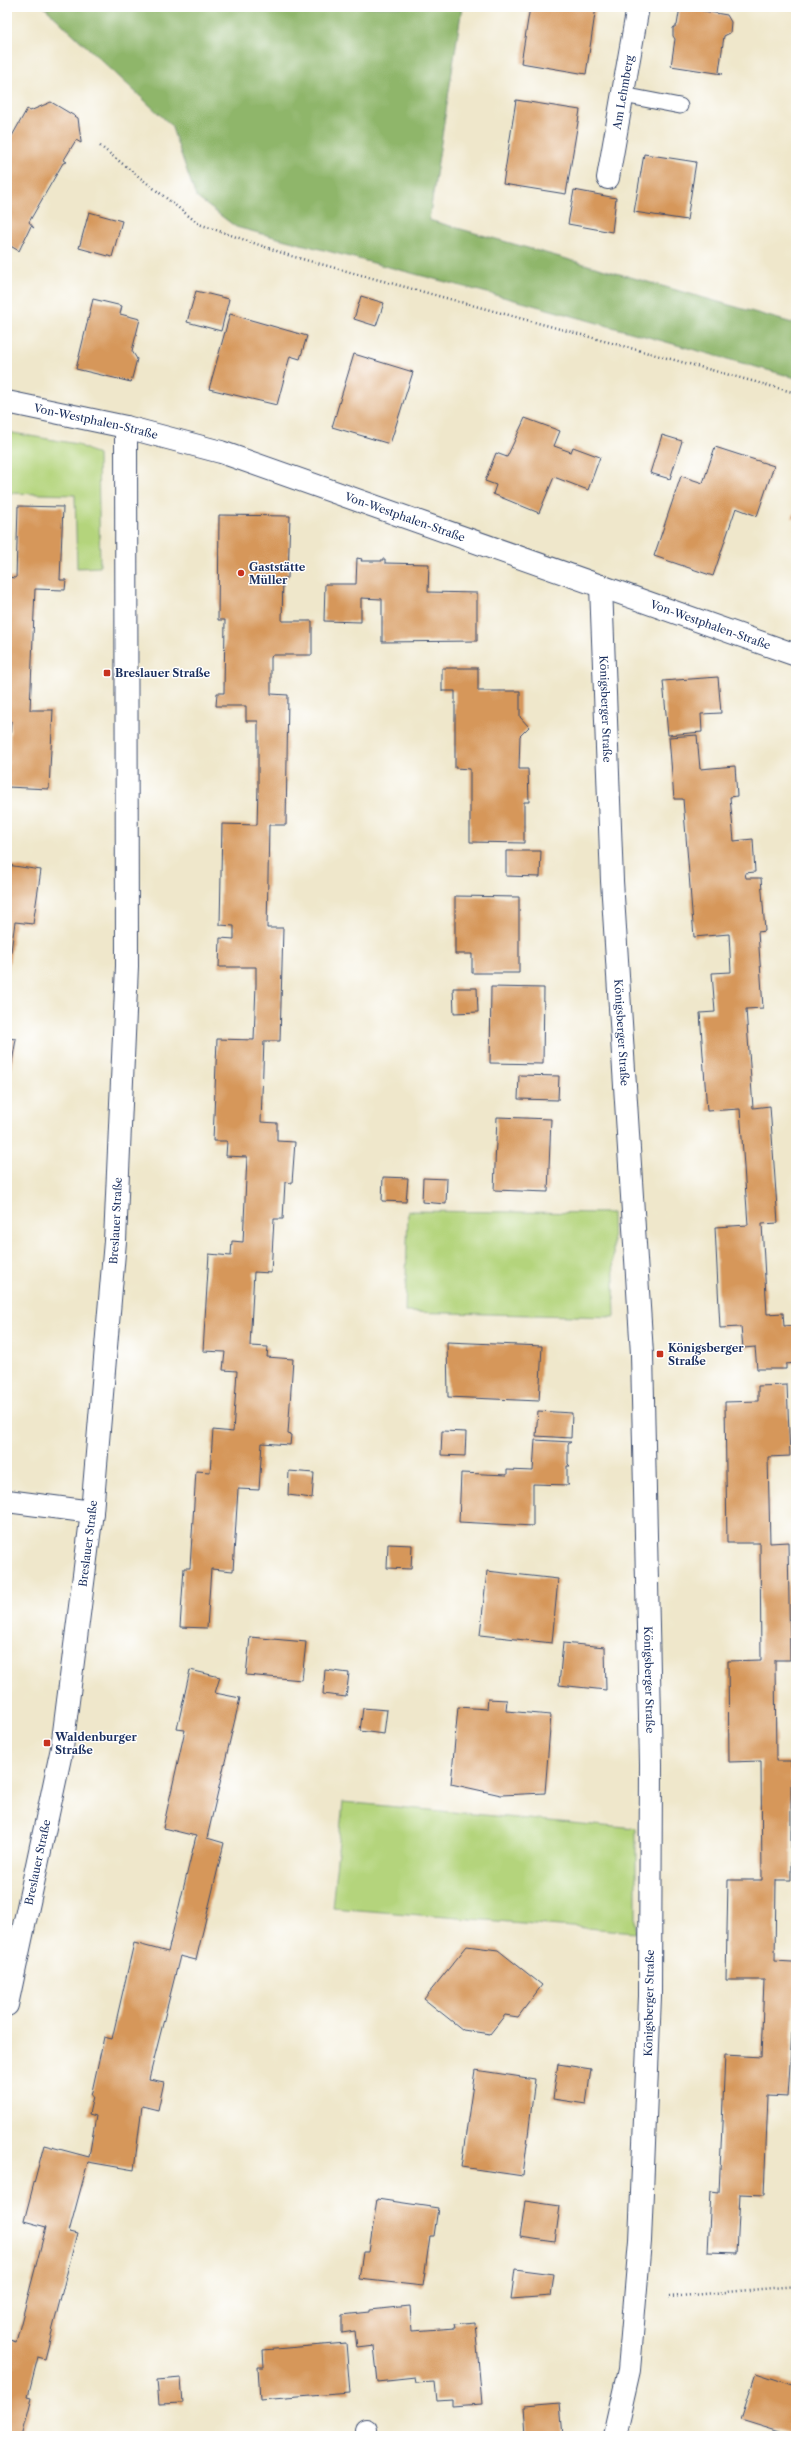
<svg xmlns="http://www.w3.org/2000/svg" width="803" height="2443" viewBox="0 0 803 2443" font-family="'Libre Caslon Text',serif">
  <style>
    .green { fill: #b4d47b; stroke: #68826c }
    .forest { fill: #8fb66b; stroke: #557264 }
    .building { fill: #d6975a }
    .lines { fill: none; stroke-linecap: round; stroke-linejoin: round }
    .service-casing { stroke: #3b4b6e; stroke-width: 17 }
    .minor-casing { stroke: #3b4b6e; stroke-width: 24 }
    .path { stroke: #3b4b6e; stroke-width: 2.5; stroke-dasharray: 1 3; stroke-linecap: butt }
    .service { stroke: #fff; stroke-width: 15 }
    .minor { stroke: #fff; stroke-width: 22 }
    .poi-dot { fill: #c8321e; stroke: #fff; stroke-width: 1.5 }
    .labels { text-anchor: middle; stroke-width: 3; stroke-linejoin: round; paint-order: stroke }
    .street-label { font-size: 11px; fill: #1b2f5e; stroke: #fff }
    .poi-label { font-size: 11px; font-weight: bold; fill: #1b2f5e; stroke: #fff; text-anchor: start }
  </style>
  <rect width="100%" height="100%" fill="#fff"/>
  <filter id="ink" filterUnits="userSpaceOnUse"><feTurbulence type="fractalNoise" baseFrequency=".025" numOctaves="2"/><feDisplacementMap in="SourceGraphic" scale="8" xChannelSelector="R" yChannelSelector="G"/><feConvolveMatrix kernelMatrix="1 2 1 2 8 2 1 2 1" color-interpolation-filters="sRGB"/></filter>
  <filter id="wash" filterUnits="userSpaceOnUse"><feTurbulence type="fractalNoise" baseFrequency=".012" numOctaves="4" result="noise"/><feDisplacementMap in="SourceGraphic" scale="16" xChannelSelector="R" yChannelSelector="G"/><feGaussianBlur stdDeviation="0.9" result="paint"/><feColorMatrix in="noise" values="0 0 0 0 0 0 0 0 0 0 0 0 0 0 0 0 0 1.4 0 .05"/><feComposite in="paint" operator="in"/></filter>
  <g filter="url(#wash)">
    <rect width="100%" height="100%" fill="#efe7cb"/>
    <path class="green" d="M7,432L77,444L98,455L100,567L77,568L75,495L7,493Z
      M408,1211L612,1213L615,1317L405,1312Z
      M343,1802L636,1829V1932L332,1908Z"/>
    <path class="forest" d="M44,7H462L429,220L796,324V378L522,302L236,227L196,197L171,125Z"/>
    <g id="blocks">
      <path class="building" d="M530,7H596L586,74L521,63Z
        M680,7L727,15L731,22L730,33L724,36L719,72L723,74L671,66L675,39L673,36V28L677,25Z
        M516,100L580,110L566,194L503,184Z
        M51,102L78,118L81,141V143L76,140L64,160L67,162L63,163L29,222L34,228L31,226L19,251L7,244V145L27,109L30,111Z
        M644,154L696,162L687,220L634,212Z
        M574,190L616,198L612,232L568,224Z
        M89,212L122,221L112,257L79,248Z
        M196,291L229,299L221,331L187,322Z
        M361,296L384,303L376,326L354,319Z
        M93,299L122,306L120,314L140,319L132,351L137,359L131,382L76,369Z
        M230,314L307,336L300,359L290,356L277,405L209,389Z
        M354,354L413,372L390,444L332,427Z
        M525,418L560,431L554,446L571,452L573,447L600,457L588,490L554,477L539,513L493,494L496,485L485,481L496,453L507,457Z
        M662,435L682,441L670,479L650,473Z
        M715,447L774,466L757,516L736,508L713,576L654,556L681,476L703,483Z
        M18,506L63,507L60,580H66L65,590L35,589L30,710H53L49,789L7,787L11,721H7V577L16,578Z
        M796,508V519L792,518Z
        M219,515L290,516L288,578H283L282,621H312V655H272L271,658V694L288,695L286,825H269L267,928H283L280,1041H264L261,1122L277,1123V1141L295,1142L292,1183L285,1182L283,1219H274L271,1273L254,1272L250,1346L268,1347L267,1357L293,1359L288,1434L291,1435L290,1445L262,1443L259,1490L238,1489L233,1571L211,1569L207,1628L180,1627L184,1568H190L196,1471L210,1472L213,1430L233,1432L237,1371L223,1370L225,1352L203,1351L209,1254L231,1256L232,1241L243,1242L247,1157L226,1156L227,1141H213L217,1039L254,1040L256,984V967H219L220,938L234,939V926L220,925L222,824L257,825L258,787V721H246V706H216L217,693H224L225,620H218Z
        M357,558L362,559L361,561H382V559H385V563L429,564L428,592L477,593V641L382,642V599L361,598V622L324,621L325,584H356Z
        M442,668H478V691H520V717L529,727L520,736L519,769H528L529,802H524V843L470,842V769L455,768V691H442Z
        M718,677L721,713L701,714L702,732L668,735L663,681Z
        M697,735L700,769L735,766L737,796L730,797L734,841L753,839L755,872L745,873L746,878H761L765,931L758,932L763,1008L746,1009L753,1108L770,1106L778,1223L762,1224L767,1314L783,1313L784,1326L796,1325V1363L786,1364V1369H757L755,1347L743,1348L741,1327L720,1328L715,1227L748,1225L740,1109L707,1111L700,1013L715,1012L712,973L731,972L729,934L694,937L683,799H674L669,737Z
        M506,851H541L540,877L506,876Z
        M7,865L41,870L33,924L15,922L8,973Z
        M455,896L519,897V973H472V954H455Z
        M491,987L544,988L543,1064L490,1063Z
        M453,988H477L478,1012L454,1013Z
        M7,1038L16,1039L8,1086H7Z
        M519,1075L559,1076L558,1100L518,1099Z
        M497,1117L551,1119L548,1192L494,1190Z
        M383,1177L408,1178L406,1202L382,1201Z
        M423,1178L447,1179L446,1204L422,1202Z
        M447,1342L542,1346L539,1401L448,1397Z
        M787,1385L790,1456L768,1457L770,1543L788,1542L790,1660H775L776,1761H791V1880H776L775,1961L792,1962L796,1967L788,2097L768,2096L764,2195L740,2194L737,2253L708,2252L711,2192L719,2193L725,2055L761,2057L764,1980H726L728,1880H762L761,1761L729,1762L728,1661L761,1660L760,1543H727L725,1402L758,1401V1386Z
        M538,1411L572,1413L571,1438L536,1436Z
        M442,1431L466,1432L465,1456L441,1455Z
        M535,1440L571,1442L568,1444V1464L570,1466H567V1483L569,1485L533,1484V1526L459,1522L461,1473L507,1475V1470L533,1471Z
        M289,1471L314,1473L312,1498L288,1495Z
        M388,1544L412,1545L411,1569L387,1568Z
        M487,1571L558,1579L552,1643L480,1635Z
        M250,1637L306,1642L302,1680L246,1675Z
        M563,1643L605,1647L606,1690L559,1685Z
        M190,1670L220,1677L215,1693L240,1698L207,1838L224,1843L196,1960L180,1956L149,2079L164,2082L158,2110L142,2106L134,2170L88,2162L69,2232L77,2234L45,2359L38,2357L28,2396L32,2397L22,2436H7V2339L16,2342L46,2227L24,2221L44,2145L89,2157L96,2116L89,2114L93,2096H91L104,2037L112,2039L134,1943L168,1952L196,1836L163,1828L185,1730L177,1729Z
        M325,1670L349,1673L346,1697L323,1694Z
        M488,1699L507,1700L506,1711L551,1715L545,1793L501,1795L451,1784L458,1707L487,1709Z
        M363,1708L387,1710L384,1734L360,1731Z
        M467,1946L498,1950L542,1985L518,2017L505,2015L490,2034L463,2030L424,1999Z
        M558,2064L591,2069L586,2104L553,2099Z
        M475,2070L535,2079L523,2176L461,2167Z
        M377,2199L438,2208L434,2236H430L423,2286L359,2279L363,2252H369Z
        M525,2201L560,2206L555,2242L520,2237Z
        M515,2269L554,2274L551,2296L511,2299Z
        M410,2306L412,2331L455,2328L454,2324L475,2322L482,2404L452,2406V2400L437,2401L435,2382L416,2383L415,2378L378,2382L374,2346L357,2348L355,2331L342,2333V2315L370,2312V2310Z
        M346,2343L350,2393L260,2400L258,2367H264L263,2350Z
        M756,2373L796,2386V2436L741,2419Z
        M181,2378L183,2403L159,2404L157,2380Z
        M560,2403L563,2436H526L524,2406Z"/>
    </g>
  </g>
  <g filter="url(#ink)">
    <use href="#blocks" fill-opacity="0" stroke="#3b4b6e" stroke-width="1"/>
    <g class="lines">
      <g class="service-casing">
        <path id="service" d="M623,95L680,106"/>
      </g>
      <g class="minor-casing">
        <g id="minor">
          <path id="s1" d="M608,178L638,7"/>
          <path id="s2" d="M7,402L126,427L221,452L796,655"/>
          <path id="s3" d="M601,586L612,881L642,1354L651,1764L650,1996L640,2241L629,2370L614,2436"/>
          <path d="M7,1501L92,1512"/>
          <path id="s4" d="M7,2005L62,1748L92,1512L115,1241L127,966L126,427"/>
          <path d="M366,2430V2436"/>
        </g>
      </g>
      <path class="path" d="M100,146L199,224L291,256L796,393
        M669,2297L796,2286"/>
      <use href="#service" class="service"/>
      <use href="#minor" class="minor"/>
    </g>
  </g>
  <g class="poi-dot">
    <circle cx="241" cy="573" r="4"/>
    <rect x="103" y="669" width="8" height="8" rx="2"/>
    <rect x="656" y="1350" width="8" height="8" rx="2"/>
    <rect x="43" y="1739" width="8" height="8" rx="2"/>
  </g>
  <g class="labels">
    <g class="street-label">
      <text dy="4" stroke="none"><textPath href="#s1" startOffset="87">Am Lehmberg</textPath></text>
      <text dy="4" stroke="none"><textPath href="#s2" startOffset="91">Von-Westphalen-Straße</textPath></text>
      <text dy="4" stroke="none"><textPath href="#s2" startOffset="415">Von-Westphalen-Straße</textPath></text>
      <text dy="4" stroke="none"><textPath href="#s2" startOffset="739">Von-Westphalen-Straße</textPath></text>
      <text dy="4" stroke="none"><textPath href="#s3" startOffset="123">Königsberger Straße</textPath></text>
      <text dy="4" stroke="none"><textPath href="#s3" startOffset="447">Königsberger Straße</textPath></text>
      <text dy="4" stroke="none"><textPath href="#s4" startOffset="793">Breslauer Straße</textPath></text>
      <text dy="4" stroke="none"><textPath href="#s4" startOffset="469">Breslauer Straße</textPath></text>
      <text dy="4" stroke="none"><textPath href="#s3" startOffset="1095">Königsberger Straße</textPath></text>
      <text dy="4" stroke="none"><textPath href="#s4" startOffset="146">Breslauer Straße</textPath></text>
      <text transform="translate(649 2003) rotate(-89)" y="4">Königsberger Straße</text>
    </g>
    <g class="poi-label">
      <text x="249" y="571">Gaststätte<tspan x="249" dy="13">Müller</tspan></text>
      <text x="115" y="677">Breslauer Straße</text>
      <text x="668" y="1352">Königsberger<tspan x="668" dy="13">Straße</tspan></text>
      <text x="55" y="1741">Waldenburger<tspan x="55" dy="13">Straße</tspan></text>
    </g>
  </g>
  <rect width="803" height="2443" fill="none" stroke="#fff" stroke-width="24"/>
</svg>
